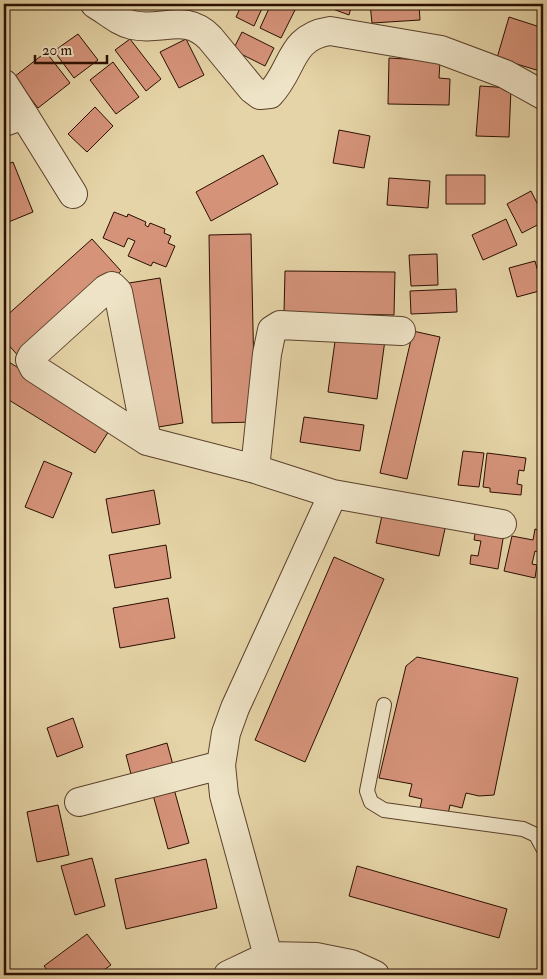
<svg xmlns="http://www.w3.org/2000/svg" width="547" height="979" viewBox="0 0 547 979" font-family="'IM FELL Double Pica',serif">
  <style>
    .building { fill: #d5937a; stroke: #2b0e00 }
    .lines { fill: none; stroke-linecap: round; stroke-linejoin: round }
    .lane-casing { stroke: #5a402a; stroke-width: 16 }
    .street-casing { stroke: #5a402a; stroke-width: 30 }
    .lane { stroke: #eee3c6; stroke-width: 14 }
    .street { stroke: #eee3c6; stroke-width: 28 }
  </style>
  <rect width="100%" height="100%" fill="#e5d4a7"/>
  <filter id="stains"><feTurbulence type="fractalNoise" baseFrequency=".004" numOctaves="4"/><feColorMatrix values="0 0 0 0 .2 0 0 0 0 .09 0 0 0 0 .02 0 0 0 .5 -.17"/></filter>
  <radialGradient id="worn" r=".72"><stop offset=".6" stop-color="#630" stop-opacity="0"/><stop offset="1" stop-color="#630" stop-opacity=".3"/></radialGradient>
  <path class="building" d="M242,4H264L254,26L236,17Z
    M271,4H281L295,10L281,38L260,28Z
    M323,4H352L349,15L322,5Z
    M370,4H419L420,20L372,23Z
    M509,17L543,28V72L497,58Z
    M242,32L274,48L265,66L233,50Z
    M78,34L98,60L74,78L54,51Z
    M130,39L161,79L146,91L115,50Z
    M186,39L204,75L179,88L160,52Z
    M46,52L70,83L38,108L14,77Z
    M389,58L440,61L439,78L450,79L449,105L388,104Z
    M113,62L139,97L116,114L90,80Z
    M480,86L511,88L509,137L476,136Z
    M95,107L113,126L87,152L68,134Z
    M339,130L370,136L364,168L333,163Z
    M263,155L278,184L211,221L196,192Z
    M13,162L33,212L6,223L4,218V166Z
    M446,175H485V204H446Z
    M389,178L430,181L428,208L387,205Z
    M531,191L543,215V222L522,233L507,204Z
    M114,212L127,217L128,214L146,222L145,225L148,227L150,223L165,229L164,233L171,236L168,243L175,246L166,267L153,262L151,266L128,256L135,241L128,238L124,247L103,238Z
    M506,219L517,245L483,260L472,235Z
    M251,234L255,422L212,423L209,235Z
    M92,239L121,271L22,360L4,340V318Z
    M437,254L438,285L411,286L409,255Z
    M535,261L543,290L517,297L509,268Z
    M285,271L395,272L394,315L284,313Z
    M160,278L183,423L152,428L129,283Z
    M456,289L457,312L411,314L410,291Z
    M413,331L440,337L407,479L380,473Z
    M336,334L385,340L377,399L328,392Z
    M4,359L112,426L95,453L4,397Z
    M304,417L364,425L360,451L300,442Z
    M463,451L484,453L479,487L458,485Z
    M487,453L526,458L524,471L519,470L517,484L522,485L521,495L490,492V488L483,487Z
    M44,461L72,473L53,518L25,507Z
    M154,490L160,524L112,533L106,499Z
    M383,511L446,524L439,556L376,543Z
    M476,528L504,533L498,569L470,564L471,555L478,556L481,541L474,540Z
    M535,529L543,531V536L540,553L535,551L532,564L537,565L535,578L504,571L512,536L533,540Z
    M166,545L171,578L115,588L109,555Z
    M334,557L384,579L305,762L255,740Z
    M168,598L175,638L120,648L113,608Z
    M417,657L518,678L494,795L479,796L466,793L462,808L450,805L448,814L420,808L422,799L409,796L412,784L379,778L406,666Z
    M73,718L83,747L57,757L47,728Z
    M167,743L173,765L132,778L126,755Z
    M174,789L189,843L168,849L153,795Z
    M58,805L69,855L37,862L27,812Z
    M92,858L105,906L75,915L61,866Z
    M206,859L217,908L126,929L115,879Z
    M357,866L507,909L499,938L349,896Z
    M87,934L111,965L97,975H51L44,966Z"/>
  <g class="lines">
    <g class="lane-casing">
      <path id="lane" d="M384,705L367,791L371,802L384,810L523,829L536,835L543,848"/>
    </g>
    <g class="street-casing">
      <path id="street" d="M95,4C107,11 119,22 132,25C162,32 185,12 210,38L252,89L260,95L270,94C294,69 289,37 330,31L441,50L505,74L543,95
        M4,84L24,115L4,122
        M24,115L73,194
        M147,441L118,292L112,286L106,289L32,356L30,360L34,368L147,441L255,469L333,494L235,708L226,733L221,765L224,795L268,956
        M255,469L267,354L272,330L280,325L401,331
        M333,494L502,524
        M79,802L221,765
        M228,975L268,956L316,957L351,964L375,975"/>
    </g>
    <use href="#lane" class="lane"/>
    <use href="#street" class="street"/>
  </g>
  <rect width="547" height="979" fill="none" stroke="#e5d4a7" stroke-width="20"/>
  <rect x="5" y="5" width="537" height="969" fill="none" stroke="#2b0e00" stroke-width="2.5"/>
  <rect x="10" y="10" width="527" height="959" fill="none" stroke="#2b0e00"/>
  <path d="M35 55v8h72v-8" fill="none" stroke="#2b0e00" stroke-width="2.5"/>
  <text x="42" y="55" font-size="15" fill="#2b0e00" stroke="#eee3c6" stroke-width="4" paint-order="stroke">20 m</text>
  <rect width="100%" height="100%" filter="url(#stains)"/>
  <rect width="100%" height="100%" fill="url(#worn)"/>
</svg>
